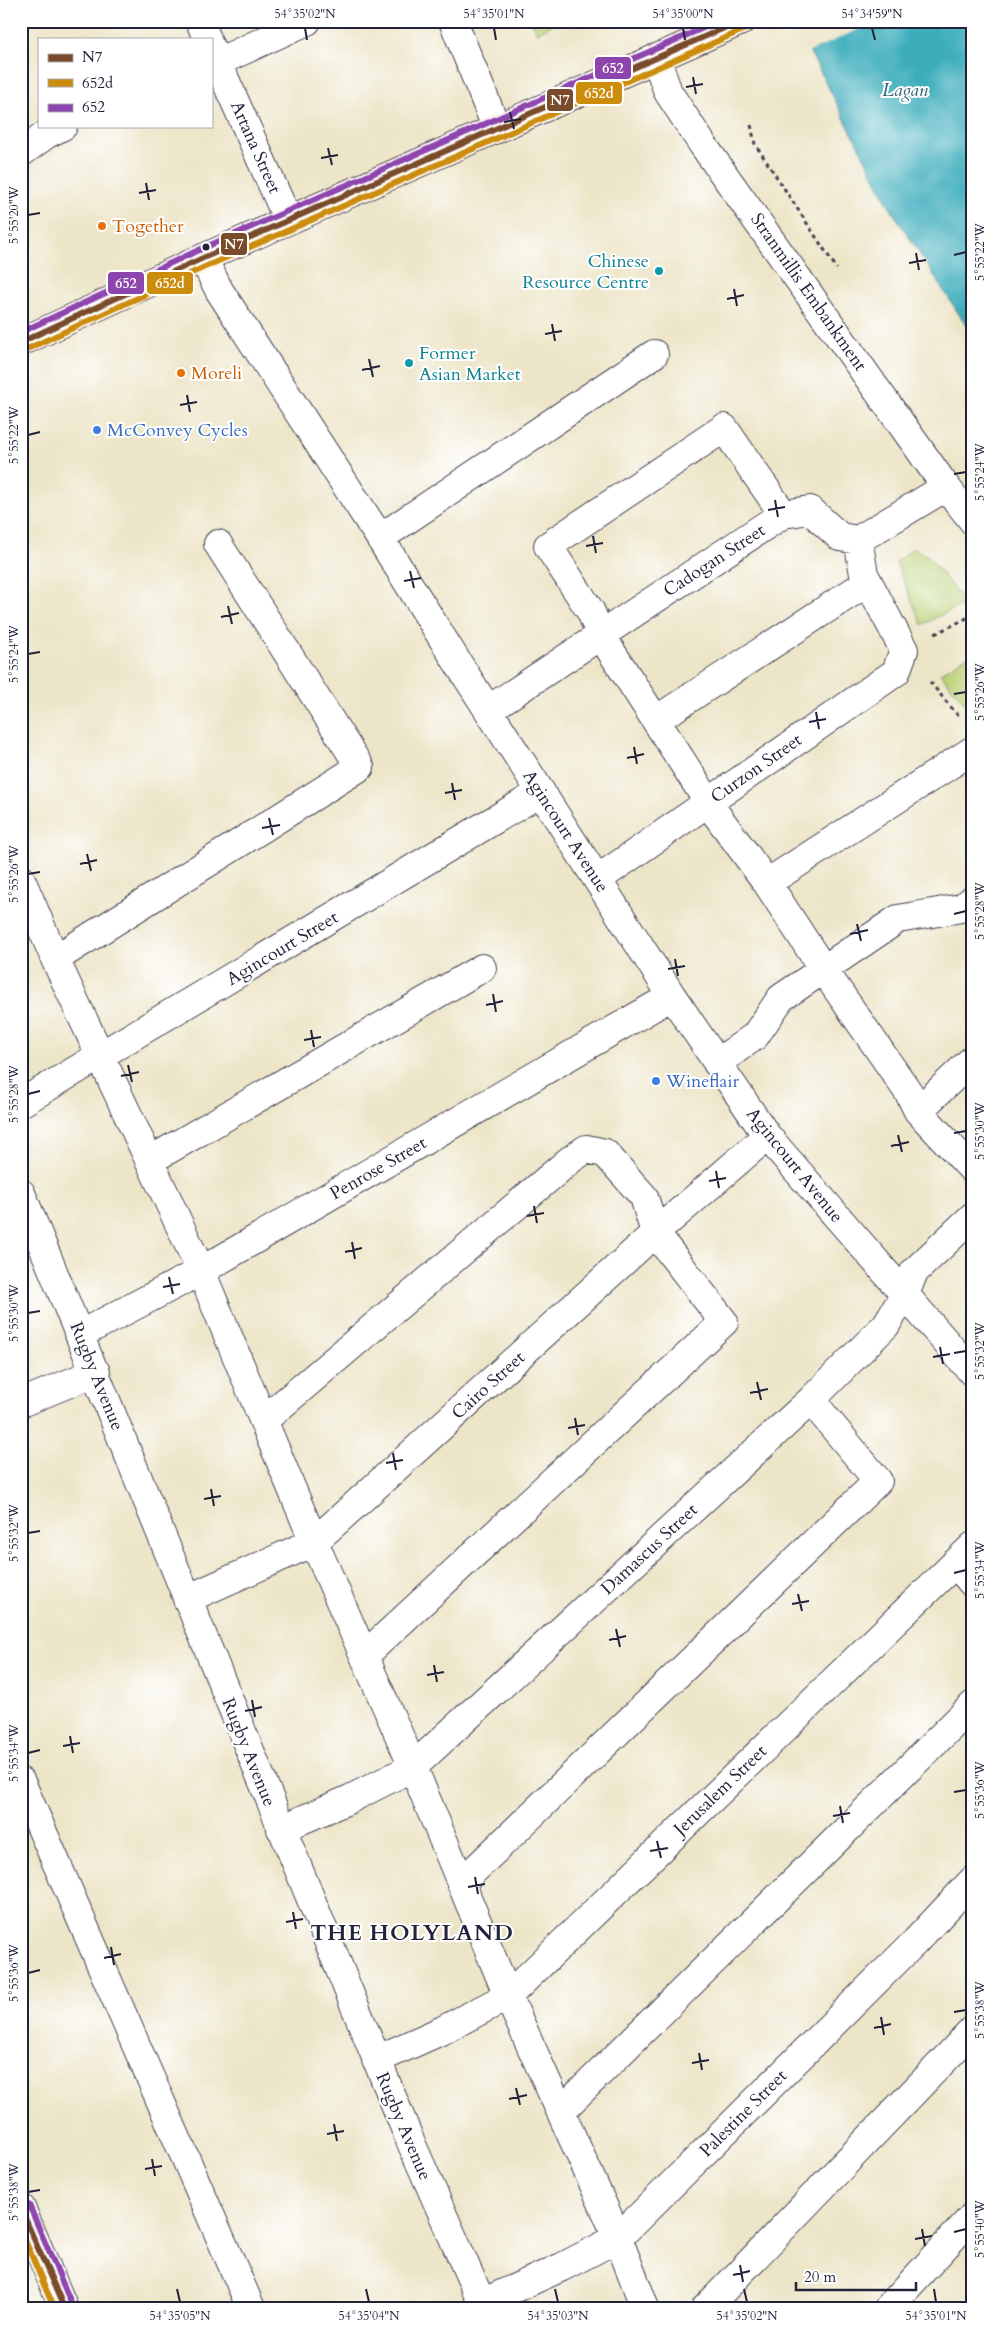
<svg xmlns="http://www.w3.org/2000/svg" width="994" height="2329" viewBox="0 0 994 2329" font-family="Cardo,serif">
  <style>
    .green { fill: #bad074; stroke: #6e7958 }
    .water { fill: #3eadbc; stroke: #30687c }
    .pier { fill: #ede5c8 }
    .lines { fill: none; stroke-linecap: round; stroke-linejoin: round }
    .minor-casing { stroke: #403f50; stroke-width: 30 }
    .major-casing { stroke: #403f50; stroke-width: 30 }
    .path { stroke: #403f50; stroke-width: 3; stroke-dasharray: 4 4; stroke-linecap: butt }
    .minor { stroke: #fff; stroke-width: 28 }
    .major { stroke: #fbbb8d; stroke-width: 28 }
    .bus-1-casing { stroke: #fff; stroke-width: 10 }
    .bus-2-casing { stroke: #fff; stroke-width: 10 }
    .bus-3-casing { stroke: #fff; stroke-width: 10 }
    .bus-1 { stroke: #7a4b2a; stroke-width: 6 }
    .bus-2 { stroke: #cc8c0c; stroke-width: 6 }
    .bus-3 { stroke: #8e44ad; stroke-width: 6 }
    .ticks { fill: none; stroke: #22223b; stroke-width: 2 }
    .food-dot { fill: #e8710a; stroke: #fff; stroke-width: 2 }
    .bus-dot { fill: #22223b; stroke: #fff; stroke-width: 2 }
    .culture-dot { fill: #0f9aa8; stroke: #fff; stroke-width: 2 }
    .shop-dot { fill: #3f7fe0; stroke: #fff; stroke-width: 2 }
    .labels { text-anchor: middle; stroke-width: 4; stroke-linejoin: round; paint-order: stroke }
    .street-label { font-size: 18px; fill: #22223b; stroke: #fff }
    .food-label { font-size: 18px; fill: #c56008; stroke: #fff; text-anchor: start }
    .culture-label { font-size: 18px; fill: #0d838f; stroke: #fff; text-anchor: end }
    .shop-label { font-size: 18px; fill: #366cbe; stroke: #fff; text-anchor: start }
    .water-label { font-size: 19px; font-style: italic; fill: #2f6175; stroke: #fff }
    .district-label { font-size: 22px; font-weight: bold; letter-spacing: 1px; fill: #22223b; stroke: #fff }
    .line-badge { stroke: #fff; stroke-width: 2 }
    .badge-label { font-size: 14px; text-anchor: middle; font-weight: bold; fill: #fff }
    .neatline { fill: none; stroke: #22223b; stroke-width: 2 }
    .ticks-label { font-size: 12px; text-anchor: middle; fill: #22223b }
  </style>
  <rect width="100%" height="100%" fill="#fff"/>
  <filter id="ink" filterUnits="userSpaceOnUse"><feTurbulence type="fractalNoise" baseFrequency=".02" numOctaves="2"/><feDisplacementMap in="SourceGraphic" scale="10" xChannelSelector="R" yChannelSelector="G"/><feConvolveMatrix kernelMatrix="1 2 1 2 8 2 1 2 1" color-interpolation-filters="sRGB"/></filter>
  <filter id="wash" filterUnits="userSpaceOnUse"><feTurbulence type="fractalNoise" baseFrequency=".0096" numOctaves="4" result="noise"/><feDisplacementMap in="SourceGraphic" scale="20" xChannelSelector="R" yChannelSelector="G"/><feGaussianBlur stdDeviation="1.12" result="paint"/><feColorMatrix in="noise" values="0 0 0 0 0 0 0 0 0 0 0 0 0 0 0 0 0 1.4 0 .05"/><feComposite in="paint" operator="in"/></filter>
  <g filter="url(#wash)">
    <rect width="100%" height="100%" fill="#ede5c8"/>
    <path class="green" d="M532,21H559L537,33Z
      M913,548L928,556L965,603L922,625L896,562Z
      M973,653V713L940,673Z"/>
    <path class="water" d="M790,21H973V336L892,211L812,56Z"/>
    <path class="pier" d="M788,21H876L807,53Z"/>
  </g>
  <g filter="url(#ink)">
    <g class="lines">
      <g class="minor-casing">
        <path id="minor" d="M200,21L207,39
          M453,21L497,129
          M211,48L288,220
          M656,58L668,92L703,145L946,487L973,521
          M218,62L307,21
          M21,153L47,134L63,126
          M203,258L219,290L380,538L456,660L672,996L767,1136L973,1373
          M783,514L724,428L548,546L591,612L600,634L716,814L767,883L823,969L909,1093L918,1111L973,1170
          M380,538L654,354
          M488,710L783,514L810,510L840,537L858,540L946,487
          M656,720L868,582
          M21,879L55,959L201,1271L314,1542L413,1767L508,1996L618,2238L645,2308
          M598,879L896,672L904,650L864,574L858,540
          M767,883L973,750
          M55,959L360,767L218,544
          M717,1063L755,1036L781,998L898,919L961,908L973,900
          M21,1103L541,792
          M918,1111L973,1059
          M149,1161L482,968
          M21,1193L409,2138L484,2308
          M81,1334L201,1271L672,996
          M21,1403L96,1372
          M264,1420L570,1160L586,1149L605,1153L644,1197L655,1233L724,1322L364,1656
          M955,1563L973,1584
          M187,1599L314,1542L655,1233L767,1136
          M21,1782L251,2308
          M281,1829L350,1799L413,1767L811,1400L886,1325L905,1294L914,1272L973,1216
          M462,1882L878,1481L811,1400
          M376,2060L443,2030L508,1996L973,1546
          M561,2111L973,1705
          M21,2208L64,2308
          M482,2303L562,2267L618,2238L915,1942L973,1880
          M706,2308L973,2030
          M888,2308L973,2216"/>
      </g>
      <g class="major-casing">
        <path id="major" d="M21,342L203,258L741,21"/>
      </g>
      <path class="path" d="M751,125L755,144L837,269
        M935,634L973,615
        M930,682L960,718"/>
      <use href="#minor" class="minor"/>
      <use href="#major" class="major"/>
      <g class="bus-1-casing">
        <path id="bus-1" d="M21,342L203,258L740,21
          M21,2209L64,2308"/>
      </g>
      <g class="bus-2-casing">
        <path id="bus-2" d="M25,350L207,266L745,29
          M21,2231L54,2308"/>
      </g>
      <g class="bus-3-casing">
        <path id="bus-3" d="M21,332L199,250L719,21
          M29,2205L72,2305"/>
      </g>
      <use href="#bus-1" class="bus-1"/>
      <use href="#bus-2" class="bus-2"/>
      <use href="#bus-3" class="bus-3"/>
    </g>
  </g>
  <path class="ticks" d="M305,28L307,40M494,28L496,40M683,28L685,40M872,28L875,40M693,77L696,94M686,87L703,84M510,112L514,129M504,122L521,119M328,148L332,165M321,158L338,155M146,183L149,200M139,193L156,190M28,215L40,213M916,253L919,270M954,255L966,252M909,263L926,260M734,289L737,306M727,299L744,295M552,324L555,341M545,334L562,331M369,359L373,377M362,370L380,366M187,395L190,412M180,405L197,402M28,435L40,432M954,474L966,472M775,500L778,517M768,510L785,507M593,536L596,553M586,546L603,543M410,571L414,588M404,581L421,578M228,606L232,624M221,617L239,613M28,654L40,652M954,694L966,692M816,712L819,729M809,722L826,719M634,747L637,764M627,758L644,754M452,783L455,800M445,793L462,790M269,818L273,835M262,828L280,825M87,854L91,871M80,864L97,860M28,874L40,872M954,914L966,911M857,924L861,941M850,934L868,930M675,959L678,976M668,969L685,966M493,994L496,1012M486,1005L503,1001M311,1030L314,1047M304,1040L321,1037M128,1065L132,1082M121,1076L139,1072M28,1094L40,1091M954,1133L966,1131M898,1135L902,1152M891,1146L909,1142M716,1171L719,1188M709,1181L726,1178M534,1206L537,1223M527,1216L544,1213M352,1242L355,1259M345,1252L362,1248M169,1277L173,1294M163,1287L180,1284M28,1313L40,1311M940,1347L943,1364M954,1353L966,1351M933,1357L950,1354M757,1382L761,1400M750,1393L768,1389M575,1418L578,1435M568,1428L585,1425M393,1453L396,1470M386,1463L403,1460M211,1489L214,1506M204,1499L221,1496M28,1533L40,1531M954,1573L966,1570M798,1594L802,1611M792,1604L809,1601M616,1629L620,1647M609,1640L626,1636M434,1665L437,1682M427,1675L444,1672M252,1700L255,1717M245,1711L262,1707M70,1736L73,1753M63,1746L80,1743M28,1753L40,1750M954,1792L966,1790M840,1806L843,1823M833,1816L850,1813M657,1841L661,1858M650,1851L668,1848M475,1877L478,1894M468,1887L485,1884M293,1912L296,1929M286,1922L303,1919M111,1947L114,1965M104,1958L121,1954M28,1973L40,1970M954,2012L966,2010M881,2017L884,2035M874,2028L891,2024M699,2053L702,2070M692,2063L709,2060M516,2088L520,2105M509,2099L527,2095M334,2124L337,2141M327,2134L344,2131M152,2159L155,2176M145,2169L162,2166M28,2192L40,2190M922,2229L925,2246M954,2232L966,2229M915,2239L932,2236M740,2265L743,2282M733,2275L750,2271M177,2289L180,2302M366,2289L369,2302M555,2289L558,2302M744,2289L747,2302M934,2289L936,2302"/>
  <g class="food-dot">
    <circle cx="102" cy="226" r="5"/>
    <circle cx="181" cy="373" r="5"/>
  </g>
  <circle class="bus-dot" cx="206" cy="247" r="4.5"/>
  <g class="culture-dot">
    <circle cx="659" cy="271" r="5"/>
    <circle cx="409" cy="363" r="5"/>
  </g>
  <g class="shop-dot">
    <circle cx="97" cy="430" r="5"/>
    <circle cx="656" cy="1081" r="5"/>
  </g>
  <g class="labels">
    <g class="street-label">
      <text transform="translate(256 147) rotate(66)" y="6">Artana Street</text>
      <text transform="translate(809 292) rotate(55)" y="6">Stranmillis Embankment</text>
      <text transform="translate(714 560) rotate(-33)" y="6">Cadogan Street</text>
      <text transform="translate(756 768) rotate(-35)" y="6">Curzon Street</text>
      <text transform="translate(566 831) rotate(57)" y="6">Agincourt Avenue</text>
      <text transform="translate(282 948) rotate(-31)" y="6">Agincourt Street</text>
      <text transform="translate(795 1165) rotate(51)" y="6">Agincourt Avenue</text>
      <text transform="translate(378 1168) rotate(-30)" y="6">Penrose Street</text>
      <text transform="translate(97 1376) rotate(68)" y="6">Rugby Avenue</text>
      <text transform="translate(488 1385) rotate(-42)" y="6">Cairo Street</text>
      <text transform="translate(649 1549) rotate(-43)" y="6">Damascus Street</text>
      <text transform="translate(249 1752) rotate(68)" y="6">Rugby Avenue</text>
      <text transform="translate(720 1790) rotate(-44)" y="6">Jerusalem Street</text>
      <text transform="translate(743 2113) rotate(-45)" y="6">Palestine Street</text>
      <text transform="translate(404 2126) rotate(67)" y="6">Rugby Avenue</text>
    </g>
    <g class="food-label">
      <text x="112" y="232">Together</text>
      <text x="191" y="379">Moreli</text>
    </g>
    <g class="culture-label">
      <text x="649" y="267">Chinese<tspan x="649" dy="21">Resource Centre</tspan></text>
      <text x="419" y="359" text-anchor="start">Former<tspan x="419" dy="21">Asian Market</tspan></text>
    </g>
    <g class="shop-label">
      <text x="107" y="436">McConvey Cycles</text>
      <text x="666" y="1087">Wineflair</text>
    </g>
    <g class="water-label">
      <text x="905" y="96">Lagan</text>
    </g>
    <g class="district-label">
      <text x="412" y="1940">THE HOLYLAND</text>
    </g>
  </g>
  <g class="line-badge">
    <rect x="594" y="56" width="38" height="24" rx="5" fill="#8e44ad"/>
    <rect x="575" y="81" width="48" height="24" rx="5" fill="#cc8c0c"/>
    <rect x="546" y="88" width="28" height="24" rx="5" fill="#7a4b2a"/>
    <rect x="220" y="232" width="28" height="24" rx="5" fill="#7a4b2a"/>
    <rect x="146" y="271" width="48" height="24" rx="5" fill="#cc8c0c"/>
    <rect x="107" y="271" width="38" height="24" rx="5" fill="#8e44ad"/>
  </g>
  <g class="badge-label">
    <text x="613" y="73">652</text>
    <text x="599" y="98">652d</text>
    <text x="560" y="105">N7</text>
    <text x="234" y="249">N7</text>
    <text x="170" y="288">652d</text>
    <text x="126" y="288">652</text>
  </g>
  <rect width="994" height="2329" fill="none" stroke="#fff" stroke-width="55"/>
  <rect x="38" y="38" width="175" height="90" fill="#ffffff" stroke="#a7a7b1"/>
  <rect x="48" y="54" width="25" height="8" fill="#7a4b2a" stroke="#a7a7b1"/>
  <text x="82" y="62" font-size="15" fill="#22223b">N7</text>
  <rect x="48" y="79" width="25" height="8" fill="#cc8c0c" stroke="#a7a7b1"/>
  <text x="82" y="88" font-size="15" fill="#22223b">652d</text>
  <rect x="48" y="104" width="25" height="8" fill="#8e44ad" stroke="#a7a7b1"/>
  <text x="82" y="112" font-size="15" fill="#22223b">652</text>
  <path d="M796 2282v8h120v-8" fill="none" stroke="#22223b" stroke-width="2.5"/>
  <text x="804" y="2282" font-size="15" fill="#22223b" stroke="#ffffff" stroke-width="4" paint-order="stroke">20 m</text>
  <rect x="28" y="28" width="938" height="2274" class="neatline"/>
  <g class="ticks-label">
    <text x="305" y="18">54°35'02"N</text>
    <text x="494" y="18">54°35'01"N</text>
    <text x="683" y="18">54°35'00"N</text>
    <text x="872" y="18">54°34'59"N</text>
    <text transform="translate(14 215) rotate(-90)" y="4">5°55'20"W</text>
    <text transform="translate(980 252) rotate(-90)" y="4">5°55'22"W</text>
    <text transform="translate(14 435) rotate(-90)" y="4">5°55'22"W</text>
    <text transform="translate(980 472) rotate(-90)" y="4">5°55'24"W</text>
    <text transform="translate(14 654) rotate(-90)" y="4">5°55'24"W</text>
    <text transform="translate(980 692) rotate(-90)" y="4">5°55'26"W</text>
    <text transform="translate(14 874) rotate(-90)" y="4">5°55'26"W</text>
    <text transform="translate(980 911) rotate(-90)" y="4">5°55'28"W</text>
    <text transform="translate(14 1094) rotate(-90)" y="4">5°55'28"W</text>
    <text transform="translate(980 1131) rotate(-90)" y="4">5°55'30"W</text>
    <text transform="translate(14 1313) rotate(-90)" y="4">5°55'30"W</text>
    <text transform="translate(980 1351) rotate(-90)" y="4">5°55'32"W</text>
    <text transform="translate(14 1533) rotate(-90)" y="4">5°55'32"W</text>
    <text transform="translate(980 1570) rotate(-90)" y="4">5°55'34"W</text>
    <text transform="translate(14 1753) rotate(-90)" y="4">5°55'34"W</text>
    <text transform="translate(980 1790) rotate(-90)" y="4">5°55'36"W</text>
    <text transform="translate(14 1973) rotate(-90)" y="4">5°55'36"W</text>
    <text transform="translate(980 2010) rotate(-90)" y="4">5°55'38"W</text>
    <text transform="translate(14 2192) rotate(-90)" y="4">5°55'38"W</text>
    <text transform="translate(980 2229) rotate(-90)" y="4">5°55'40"W</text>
    <text x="180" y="2320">54°35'05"N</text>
    <text x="369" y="2320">54°35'04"N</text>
    <text x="558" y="2320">54°35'03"N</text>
    <text x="747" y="2320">54°35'02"N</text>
    <text x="936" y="2320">54°35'01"N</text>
  </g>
</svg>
